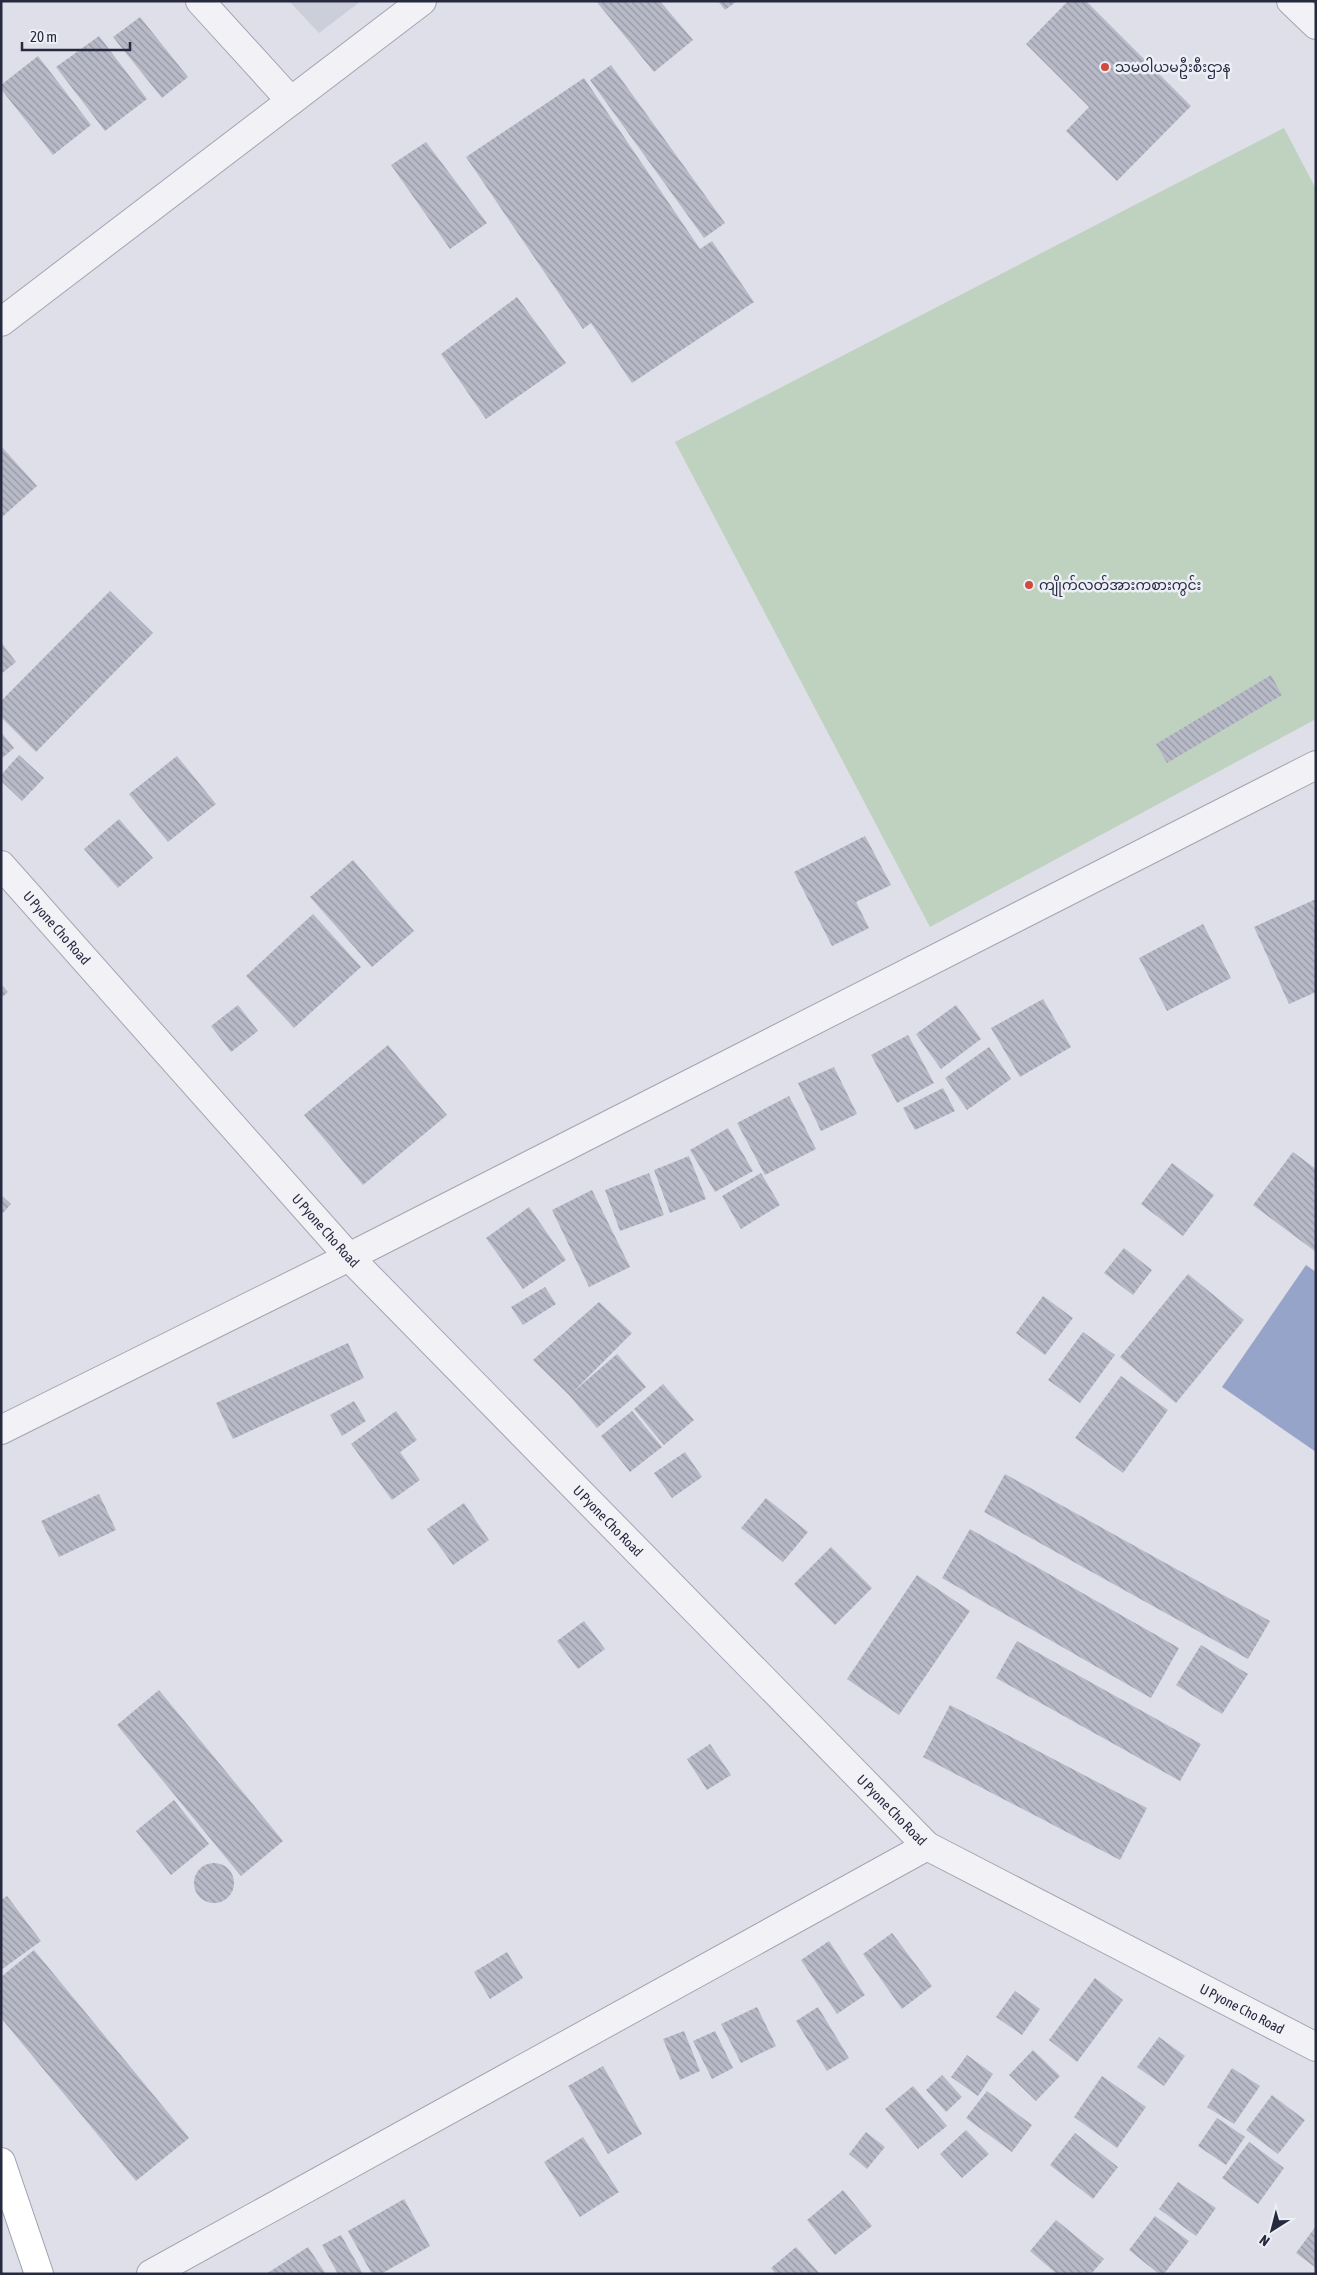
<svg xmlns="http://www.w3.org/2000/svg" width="1317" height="2275" viewBox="0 0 1317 2275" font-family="'Asap Condensed','Noto Sans Myanmar',sans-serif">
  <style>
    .built { fill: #ccceda }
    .grass { fill: #bfd2bf }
    .water { fill: #97a4c9 }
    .building { fill: url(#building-back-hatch) }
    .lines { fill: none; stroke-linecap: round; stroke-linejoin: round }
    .minor-casing { stroke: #a3a5b2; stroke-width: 30 }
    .primary-casing { stroke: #9da1b4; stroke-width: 30 }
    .minor { stroke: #f1f1f6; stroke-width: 28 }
    .primary { stroke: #fff; stroke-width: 28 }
    .poi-dot { fill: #d24a3e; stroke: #edeff6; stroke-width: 2 }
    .labels { text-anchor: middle; stroke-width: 5; stroke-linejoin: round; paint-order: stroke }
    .poi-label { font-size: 14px; fill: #272a3f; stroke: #edeff6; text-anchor: start }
    .street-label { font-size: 14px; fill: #272a3f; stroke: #edeff6 }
  </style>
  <defs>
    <pattern id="building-back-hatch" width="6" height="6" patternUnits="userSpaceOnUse" patternTransform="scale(1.25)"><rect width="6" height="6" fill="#b8bac8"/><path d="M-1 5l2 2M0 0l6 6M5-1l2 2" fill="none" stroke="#9697a4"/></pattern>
  </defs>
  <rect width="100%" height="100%" fill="#dedfe8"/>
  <path class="built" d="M289,1H361L319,33Z"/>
  <path class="grass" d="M1284,128L1316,189V719L930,927L675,442Z"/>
  <path class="water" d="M1306,1265L1316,1272V1452L1222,1387Z"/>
  <path class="building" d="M596,1H660L693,40L654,72Z
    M718,1H737L725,10Z
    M1068,1H1086L1191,106L1117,181L1066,131L1089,107L1026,44Z
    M140,17L188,77L162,98L113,37Z
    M99,36L147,99L105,131L56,67Z
    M38,56L91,125L53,155L1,89V85Z
    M611,65L725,223L704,238L590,80Z
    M584,78L700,249L712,241L754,302L632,383L591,323L583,329L466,157Z
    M426,142L487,223L450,249L391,165Z
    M517,297L566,363L486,419L441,354Z
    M1,446L37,486L1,518Z
    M110,591L153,633L36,752L1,717V701Z
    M1,642L16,662L1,674Z
    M1271,675L1282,695L1167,763L1156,744Z
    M1,732L14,748L1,759Z
    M19,755L44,778L22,801L1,781V775Z
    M177,756L216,804L168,842L129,794Z
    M119,819L153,858L118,888L84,849Z
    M865,836L891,885L856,902L869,928L832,946L794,872Z
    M353,860L414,931L372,967L310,897Z
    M1316,899V992L1289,1004L1254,927Z
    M313,914L361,967L294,1028L246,976Z
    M1203,924L1231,978L1167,1011L1139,958Z
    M1,984L8,992L1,998Z
    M1043,999L1071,1047L1020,1077L991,1028Z
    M238,1005L258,1031L231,1052L211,1026Z
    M956,1005L981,1039L941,1069L916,1034Z
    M908,1035L934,1083L897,1103L871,1055Z
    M388,1045L447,1115L363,1185L304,1115Z
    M989,1047L1011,1079L967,1110L945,1078Z
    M834,1067L857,1114L821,1131L798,1083Z
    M943,1088L955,1111L915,1130L903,1108Z
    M789,1096L816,1149L765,1175L737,1123Z
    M728,1128L753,1171L715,1192L690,1150Z
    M1293,1152L1316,1169V1252L1253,1205Z
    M689,1156L706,1199L670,1213L654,1170Z
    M1172,1163L1214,1195L1183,1236L1141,1204Z
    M649,1173L664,1215L620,1231L605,1190Z
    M761,1173L780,1205L741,1229L722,1196Z
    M592,1190L630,1267L589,1287L552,1210Z
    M1,1195L11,1204L1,1215Z
    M529,1207L566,1260L523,1289L486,1238Z
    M1124,1248L1152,1270L1133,1295L1104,1273Z
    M1188,1274L1244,1320L1176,1403L1120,1357Z
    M545,1287L556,1304L523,1325L511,1307Z
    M1043,1296L1073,1318L1045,1355L1016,1333Z
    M599,1302L632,1333L573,1392L617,1354L646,1387L597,1428L569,1395L533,1360Z
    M1083,1332L1115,1355L1080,1403L1048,1380Z
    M348,1343L364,1378L233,1439L216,1403Z
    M1121,1376L1168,1410L1123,1473L1075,1438Z
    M663,1384L694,1420L664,1445L634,1409Z
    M354,1401L366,1421L342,1436L330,1415Z
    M396,1411L417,1440L400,1452L420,1480L392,1500L351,1444Z
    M632,1411L662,1447L630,1472L601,1436Z
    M685,1452L702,1477L672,1498L654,1473Z
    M1005,1474L1270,1621L1248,1659L984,1512Z
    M99,1494L116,1530L59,1557L41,1521Z
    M766,1498L808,1532L783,1562L741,1528Z
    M464,1503L489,1540L453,1565L427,1529Z
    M970,1529L1179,1648L1151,1698L942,1578Z
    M831,1547L872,1588L835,1625L794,1584Z
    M917,1575L970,1611L899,1715L847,1679Z
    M584,1621L605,1649L578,1669L557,1641Z
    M1017,1641L1201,1744L1180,1781L996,1678Z
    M1201,1645L1248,1674L1222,1714L1176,1685Z
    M159,1690L283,1841L241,1876L117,1725Z
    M950,1705L1147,1808L1120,1860L923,1757Z
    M710,1744L731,1775L707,1790L687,1759Z
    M174,1800L209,1844L171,1875L136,1831Z
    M194 1883a20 20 0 1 1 40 0a20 20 0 1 1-40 0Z
    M7,1896L41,1941L1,1970V1900Z
    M892,1933L932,1986L902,2009L863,1954Z
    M829,1941L865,1995L837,2014L801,1960Z
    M34,1950L189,2138L136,2181L1,2018V1977Z
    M507,1952L523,1978L490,1999L474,1972Z
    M1095,1978L1123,2000L1077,2062L1049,2040Z
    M1015,1991L1040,2009L1022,2035L996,2017Z
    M757,2007L776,2046L741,2063L721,2024Z
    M818,2007L849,2058L827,2071L796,2021Z
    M684,2031L700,2071L680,2080L663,2039Z
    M715,2031L733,2068L712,2079L693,2041Z
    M1159,2037L1185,2056L1164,2086L1137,2067Z
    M1033,2050L1060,2076L1036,2101L1009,2075Z
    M967,2055L993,2074L978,2096L951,2077Z
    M603,2066L642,2134L608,2154L568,2086Z
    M1232,2068L1260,2086L1234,2124L1207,2107Z
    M942,2075L962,2097L946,2112L926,2090Z
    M1102,2076L1146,2107L1117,2148L1074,2117Z
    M913,2086L947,2126L918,2149L885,2109Z
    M987,2091L1032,2125L1012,2152L966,2118Z
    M1272,2095L1305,2120L1278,2154L1246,2130Z
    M1217,2118L1245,2137L1226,2165L1198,2146Z
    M966,2130L989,2154L962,2178L940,2154Z
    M866,2132L885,2147L867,2169L849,2154Z
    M1075,2133L1118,2167L1093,2199L1050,2165Z
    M583,2137L619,2192L580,2217L544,2162Z
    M1249,2142L1284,2168L1258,2204L1222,2178Z
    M1178,2182L1216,2208L1196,2236L1159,2209Z
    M843,2190L872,2226L835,2255L807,2220Z
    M404,2199L430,2246L381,2274H372L348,2231Z
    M1155,2216L1189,2241L1164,2274H1159L1129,2250Z
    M1056,2220L1104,2259L1091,2274H1057L1030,2251Z
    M1316,2226V2268L1296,2253Z
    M341,2235L363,2274H338L322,2245Z
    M308,2247L326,2274H266Z
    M796,2247L820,2274H776L771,2268Z"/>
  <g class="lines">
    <g class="minor-casing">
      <g id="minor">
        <path d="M200,1L291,101"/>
        <path d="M1291,1L1316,25"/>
        <path d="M1,322L422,1"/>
        <path id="s1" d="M1,865L349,1257L927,1846L1316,2047"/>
        <path d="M1,1430L349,1257L1316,765"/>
        <path d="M151,2274L927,1846"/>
      </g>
    </g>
    <g class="primary-casing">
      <path id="primary" d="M1,2162L39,2274"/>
    </g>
    <use href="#minor" class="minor"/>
    <use href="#primary" class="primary"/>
  </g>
  <g class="poi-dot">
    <circle cx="1105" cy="67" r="5"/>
    <circle cx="1029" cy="585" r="5"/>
  </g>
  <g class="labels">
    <g class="poi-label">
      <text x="1115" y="72">သမဝါယမဦးစီးဌာန</text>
      <text x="1039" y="590">ကျိုက်လတ်အားကစားကွင်း</text>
    </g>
    <g class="street-label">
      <text dy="5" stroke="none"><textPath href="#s1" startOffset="84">U Pyone Cho Road</textPath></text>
      <text dy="5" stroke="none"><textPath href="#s1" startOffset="489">U Pyone Cho Road</textPath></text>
      <text dy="5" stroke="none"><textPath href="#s1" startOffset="894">U Pyone Cho Road</textPath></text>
      <text dy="5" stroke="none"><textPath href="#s1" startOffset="1299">U Pyone Cho Road</textPath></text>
      <text dy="5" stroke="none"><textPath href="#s1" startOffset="1704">U Pyone Cho Road</textPath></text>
    </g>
  </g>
  <rect width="1317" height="2275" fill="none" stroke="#272a3f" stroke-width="5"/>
  <g transform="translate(1272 2230) rotate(216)" stroke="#edeff6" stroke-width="4" paint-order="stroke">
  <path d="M0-4L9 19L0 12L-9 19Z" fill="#272a3f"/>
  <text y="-8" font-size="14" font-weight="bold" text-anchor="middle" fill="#272a3f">N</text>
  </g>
  <path d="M22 42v8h108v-8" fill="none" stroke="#272a3f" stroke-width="2.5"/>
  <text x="30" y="42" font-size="15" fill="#272a3f" stroke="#edeff6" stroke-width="4" paint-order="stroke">20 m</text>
</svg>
